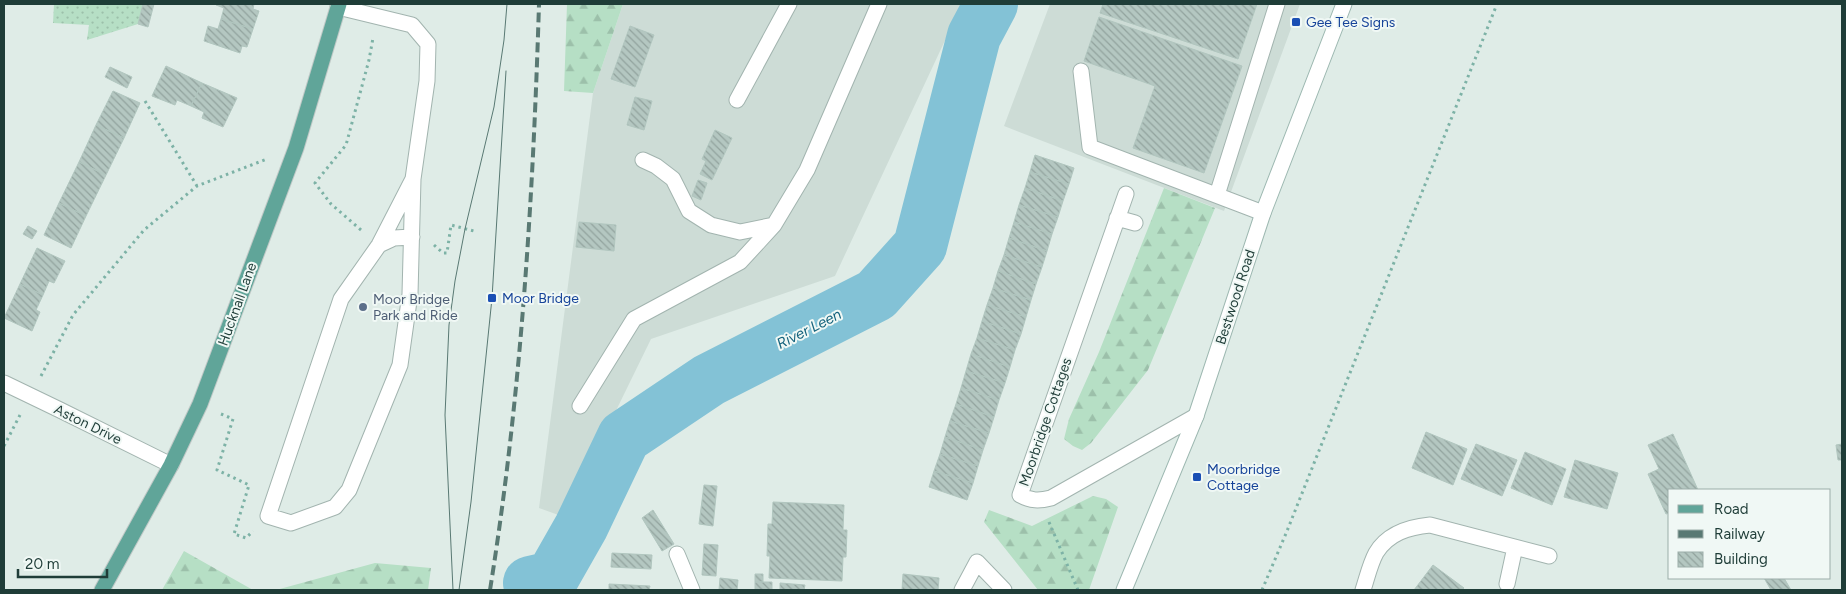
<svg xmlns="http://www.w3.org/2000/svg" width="1846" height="594" viewBox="0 0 1846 594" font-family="Figtree,sans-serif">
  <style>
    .built { fill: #cddcd6 }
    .forest { fill: url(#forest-firs) }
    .garden { fill: url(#garden-dots) }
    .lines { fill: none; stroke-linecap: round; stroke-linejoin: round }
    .river { stroke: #83c2d6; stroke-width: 54 }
    .building { fill: url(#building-back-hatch); stroke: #b1c6bf }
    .lane-casing { stroke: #a2b4af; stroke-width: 17 }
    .street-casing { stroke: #a2b4af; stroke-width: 17 }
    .secondary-casing { stroke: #9db8b1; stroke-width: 17 }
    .primary-casing { stroke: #c0c9c7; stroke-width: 17 }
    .path { stroke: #7db2a6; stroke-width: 3; stroke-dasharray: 2.5 4; stroke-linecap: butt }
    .lane { stroke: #fff; stroke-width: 15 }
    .street { stroke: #fff; stroke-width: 15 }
    .secondary { stroke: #fff; stroke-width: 15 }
    .primary { stroke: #60a599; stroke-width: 15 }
    .tram { stroke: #597973; stroke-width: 1 }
    .rail { stroke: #597973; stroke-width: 4; stroke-dasharray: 10 5; stroke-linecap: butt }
    .transit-dot { fill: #1a4fb4; stroke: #f0f8f5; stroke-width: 2 }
    .service-dot { fill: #5c6f8a; stroke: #f0f8f5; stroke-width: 2 }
    .labels { text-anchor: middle; stroke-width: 4; stroke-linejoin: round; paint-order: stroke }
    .transit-label { font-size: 14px; fill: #164399; stroke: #f0f8f5; text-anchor: start }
    .street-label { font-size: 14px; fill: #1f3d38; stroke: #f0f8f5 }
    .service-label { font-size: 14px; fill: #4e5e75; stroke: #f0f8f5; text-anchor: start }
    .water-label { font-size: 15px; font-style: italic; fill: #15637d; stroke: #f0f8f5 }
  </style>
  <defs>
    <pattern id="forest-firs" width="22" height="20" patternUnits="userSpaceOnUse" patternTransform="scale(1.25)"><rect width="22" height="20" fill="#b6dfc5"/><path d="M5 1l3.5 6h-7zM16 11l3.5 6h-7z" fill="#9cc0aa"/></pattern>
    <pattern id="garden-dots" width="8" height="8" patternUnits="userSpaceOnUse" patternTransform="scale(1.25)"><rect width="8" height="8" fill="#b6dfc5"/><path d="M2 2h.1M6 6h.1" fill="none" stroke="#9cc0aa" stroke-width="1.8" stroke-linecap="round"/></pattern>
    <pattern id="building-back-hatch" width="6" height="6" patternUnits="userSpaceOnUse" patternTransform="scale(1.25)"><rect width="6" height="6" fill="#b4c7c1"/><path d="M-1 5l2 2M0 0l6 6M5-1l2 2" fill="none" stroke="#92a39e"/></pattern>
  </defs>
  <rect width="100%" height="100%" fill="#dfece7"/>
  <path class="built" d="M623,4H962L835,276L651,339L564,517L539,508L593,93Z
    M1050,4H1300L1224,211L1004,126Z"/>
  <path class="forest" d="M567,4H623L593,93L564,91Z
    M1164,188L1215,208L1148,370L1091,443L1082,450L1073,446L1064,439L1069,419L1099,352Z
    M1093,496L1106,499L1118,507L1089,590H1038L984,522L989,510L1032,526Z
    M184,551L253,590H162Z
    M375,563L431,568L428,590H276Z"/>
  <path class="garden" d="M54,4H143L138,24L87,40L89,25L53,23Z"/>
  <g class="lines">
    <path class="river" d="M530,583L552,578L581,527L624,437L709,380L876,295L920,246L974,36L991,4"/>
  </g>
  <path class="building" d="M143,4H154L148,27L138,24Z
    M216,4H254L253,9L259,11L253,29L221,19L224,8L216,5Z
    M1103,4H1257L1238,59L1100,13Z
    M1099,17L1242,66L1204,173L1133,148L1155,86L1084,61Z
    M221,19L253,29L247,47L242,46L240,53L204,41L208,26L218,29Z
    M630,26L654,35L635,87L611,79Z
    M166,66L202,83L191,106L177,100L175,105L152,96Z
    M110,67L132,77L127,88L105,77Z
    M202,83L237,98L223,127L202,118L204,112L191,106Z
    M113,91L140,103L124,138L96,125Z
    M635,97L652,101L644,130L627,125Z
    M96,125L124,138L106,175L79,162Z
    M715,130L732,138L712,180L700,174L706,161L702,159Z
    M1035,155L1074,168L1069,184L1030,172Z
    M79,162L106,175L86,216L59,203Z
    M1030,172L1069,184L1063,201L1025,188Z
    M698,180L707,183L701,200L692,196Z
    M1025,188L1063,201L1058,217L1019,205Z
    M59,203L86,216L71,248L44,235Z
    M1019,205L1058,217L1052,234L1014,222Z
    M579,222L616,225L614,251L576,247Z
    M1014,222L1052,234L1047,251L1009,238Z
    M28,226L37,231L32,239L23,234Z
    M1009,238L1047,251L1042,267L1004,255Z
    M37,248L65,261L54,283L49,281L43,295L20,284Z
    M1004,255L1042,267L1036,284L998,271Z
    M998,271L1036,284L1031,300L993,288Z
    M20,284L43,295L36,310L40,312L32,331L4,318Z
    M993,288L1031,300L1026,317L987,305Z
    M987,305L1026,317L1021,334L982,321Z
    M982,321L1021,334L1015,350L977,338Z
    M977,338L1015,350L1010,367L971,354Z
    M971,354L1010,367L1005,383L966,371Z
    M966,371L1005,383L999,400L961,388Z
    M961,388L999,400L994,417L956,404Z
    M956,404L994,417L989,433L950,421Z
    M950,421L989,433L983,450L945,437Z
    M1426,432L1467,449L1453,485L1412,468Z
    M1673,434L1698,490H1670V513L1666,514L1648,474L1659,469L1648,445Z
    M945,437L983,450L978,466L940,454Z
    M1476,444L1517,460L1502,496L1461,479Z
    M1842,444V460H1838L1836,445Z
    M1525,452L1566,469L1552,505L1511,488Z
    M940,454L978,466L973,483L934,471Z
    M1575,460L1618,473L1607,509L1564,497Z
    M934,471L973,483L967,500L929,487Z
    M704,485L717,486L713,526L699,524Z
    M773,502L844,505L843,530H847L846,557H843L842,581L769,578L770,556H767L768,524H772Z
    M653,510L674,544L662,551L642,518Z
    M704,544L718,545L716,576L702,575Z
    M612,553L652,555L651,569L611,567Z
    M1433,565L1464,588L1462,590H1414Z
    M755,574H763V582H755Z
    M903,574L939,578L938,590H902Z
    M720,578L738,580L737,590H719Z
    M1764,578H1784L1791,590H1771Z
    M755,582H772V590H755Z
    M780,583L805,585L804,590H780Z
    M609,584L650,586L649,590H609Z"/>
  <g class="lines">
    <g class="lane-casing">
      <path id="lane" d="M338,7L412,25L428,44L427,81L413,179L410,294L400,365L349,490L335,507L291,523L268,516L341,299L379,245L413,179
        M1081,71L1090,147L1263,213
        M737,100L789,4
        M643,160L656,166L673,179L689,211L711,225L740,232L774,225L807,170L879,4
        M1217,195L1277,4
        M379,245L394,238L412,237
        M580,406L634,319L740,262L774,225
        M677,554L692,590
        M962,590L977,562L1004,590"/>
    </g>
    <g class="street-casing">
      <path id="street" d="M1126,194L1020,495C1031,501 1039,501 1051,498L1196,416
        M1117,218L1135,223
        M4,383L60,410L171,465
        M1507,584L1515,547
        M1363,590C1367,578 1370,564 1376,553C1388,533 1409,527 1430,525L1549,556"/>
    </g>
    <g class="secondary-casing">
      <path id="secondary" d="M1124,590L1196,416L1263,213L1344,4"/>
    </g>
    <g class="primary-casing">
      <path id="primary" d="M102,590L171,465L200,404L296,148L339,4"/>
    </g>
    <path class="path" d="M145,101L197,186
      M361,230L331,204L315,183L346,145L369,60L373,38
      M434,245L443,253H447L451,225L474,231
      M41,376L73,315L144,230L197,186L267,159
      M221,414L233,419L217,470L249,485L234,534L246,538L253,531
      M4,446L20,415
      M1049,522L1078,590
      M1262,590L1287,531L1497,4"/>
    <use href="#lane" class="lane"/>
    <use href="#street" class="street"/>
    <use href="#secondary" class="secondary"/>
    <use href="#primary" class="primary"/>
    <path class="tram" d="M453,590L445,415L449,325L455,281L465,229L494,107L504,40L507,4
      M459,590L471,502L492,298L506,71"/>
    <path class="rail" d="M490,590C521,396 533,200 539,4"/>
  </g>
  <g class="transit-dot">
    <rect x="1291" y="17" width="10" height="10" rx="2.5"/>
    <rect x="487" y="293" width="10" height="10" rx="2.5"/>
    <rect x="1192" y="472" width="10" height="10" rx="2.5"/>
  </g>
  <circle class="service-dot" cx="363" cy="307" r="5"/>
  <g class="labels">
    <g class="transit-label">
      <text x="1306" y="27">Gee Tee Signs</text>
      <text x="502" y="303">Moor Bridge</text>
      <text x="1207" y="474">Moorbridge<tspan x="1207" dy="16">Cottage</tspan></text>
    </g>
    <g class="street-label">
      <text transform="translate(1235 297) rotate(-72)" y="5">Bestwood Road</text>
      <text transform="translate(237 304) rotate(-70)" y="5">Hucknall Lane</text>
      <text transform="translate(1045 422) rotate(-71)" y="5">Moorbridge Cottages</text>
      <text transform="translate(88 424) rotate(26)" y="5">Aston Drive</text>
    </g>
    <g class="service-label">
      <text x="373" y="304">Moor Bridge<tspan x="373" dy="16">Park and Ride</tspan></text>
    </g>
    <g class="water-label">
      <text transform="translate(809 329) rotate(-27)" y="5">River Leen</text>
    </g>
  </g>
  <rect width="1846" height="594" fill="none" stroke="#1f3d38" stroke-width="10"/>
  <rect x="1668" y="489" width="162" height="90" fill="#f0f8f5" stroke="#9cada9"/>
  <rect x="1678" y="505" width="25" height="8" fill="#60a599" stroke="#9cada9"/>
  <text x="1714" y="514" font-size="15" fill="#1f3d38">Road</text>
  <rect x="1678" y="530" width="25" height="8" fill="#597973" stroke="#9cada9"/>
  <text x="1714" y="539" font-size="15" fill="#1f3d38">Railway</text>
  <rect x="1678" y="552" width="25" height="15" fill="url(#building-back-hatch)" stroke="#9cada9"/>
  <text x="1714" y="564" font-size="15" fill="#1f3d38">Building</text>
  <path d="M18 569v8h89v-8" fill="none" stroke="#1f3d38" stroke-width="2.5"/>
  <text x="25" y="569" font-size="15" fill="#1f3d38" stroke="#f0f8f5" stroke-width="4" paint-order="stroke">20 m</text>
</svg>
